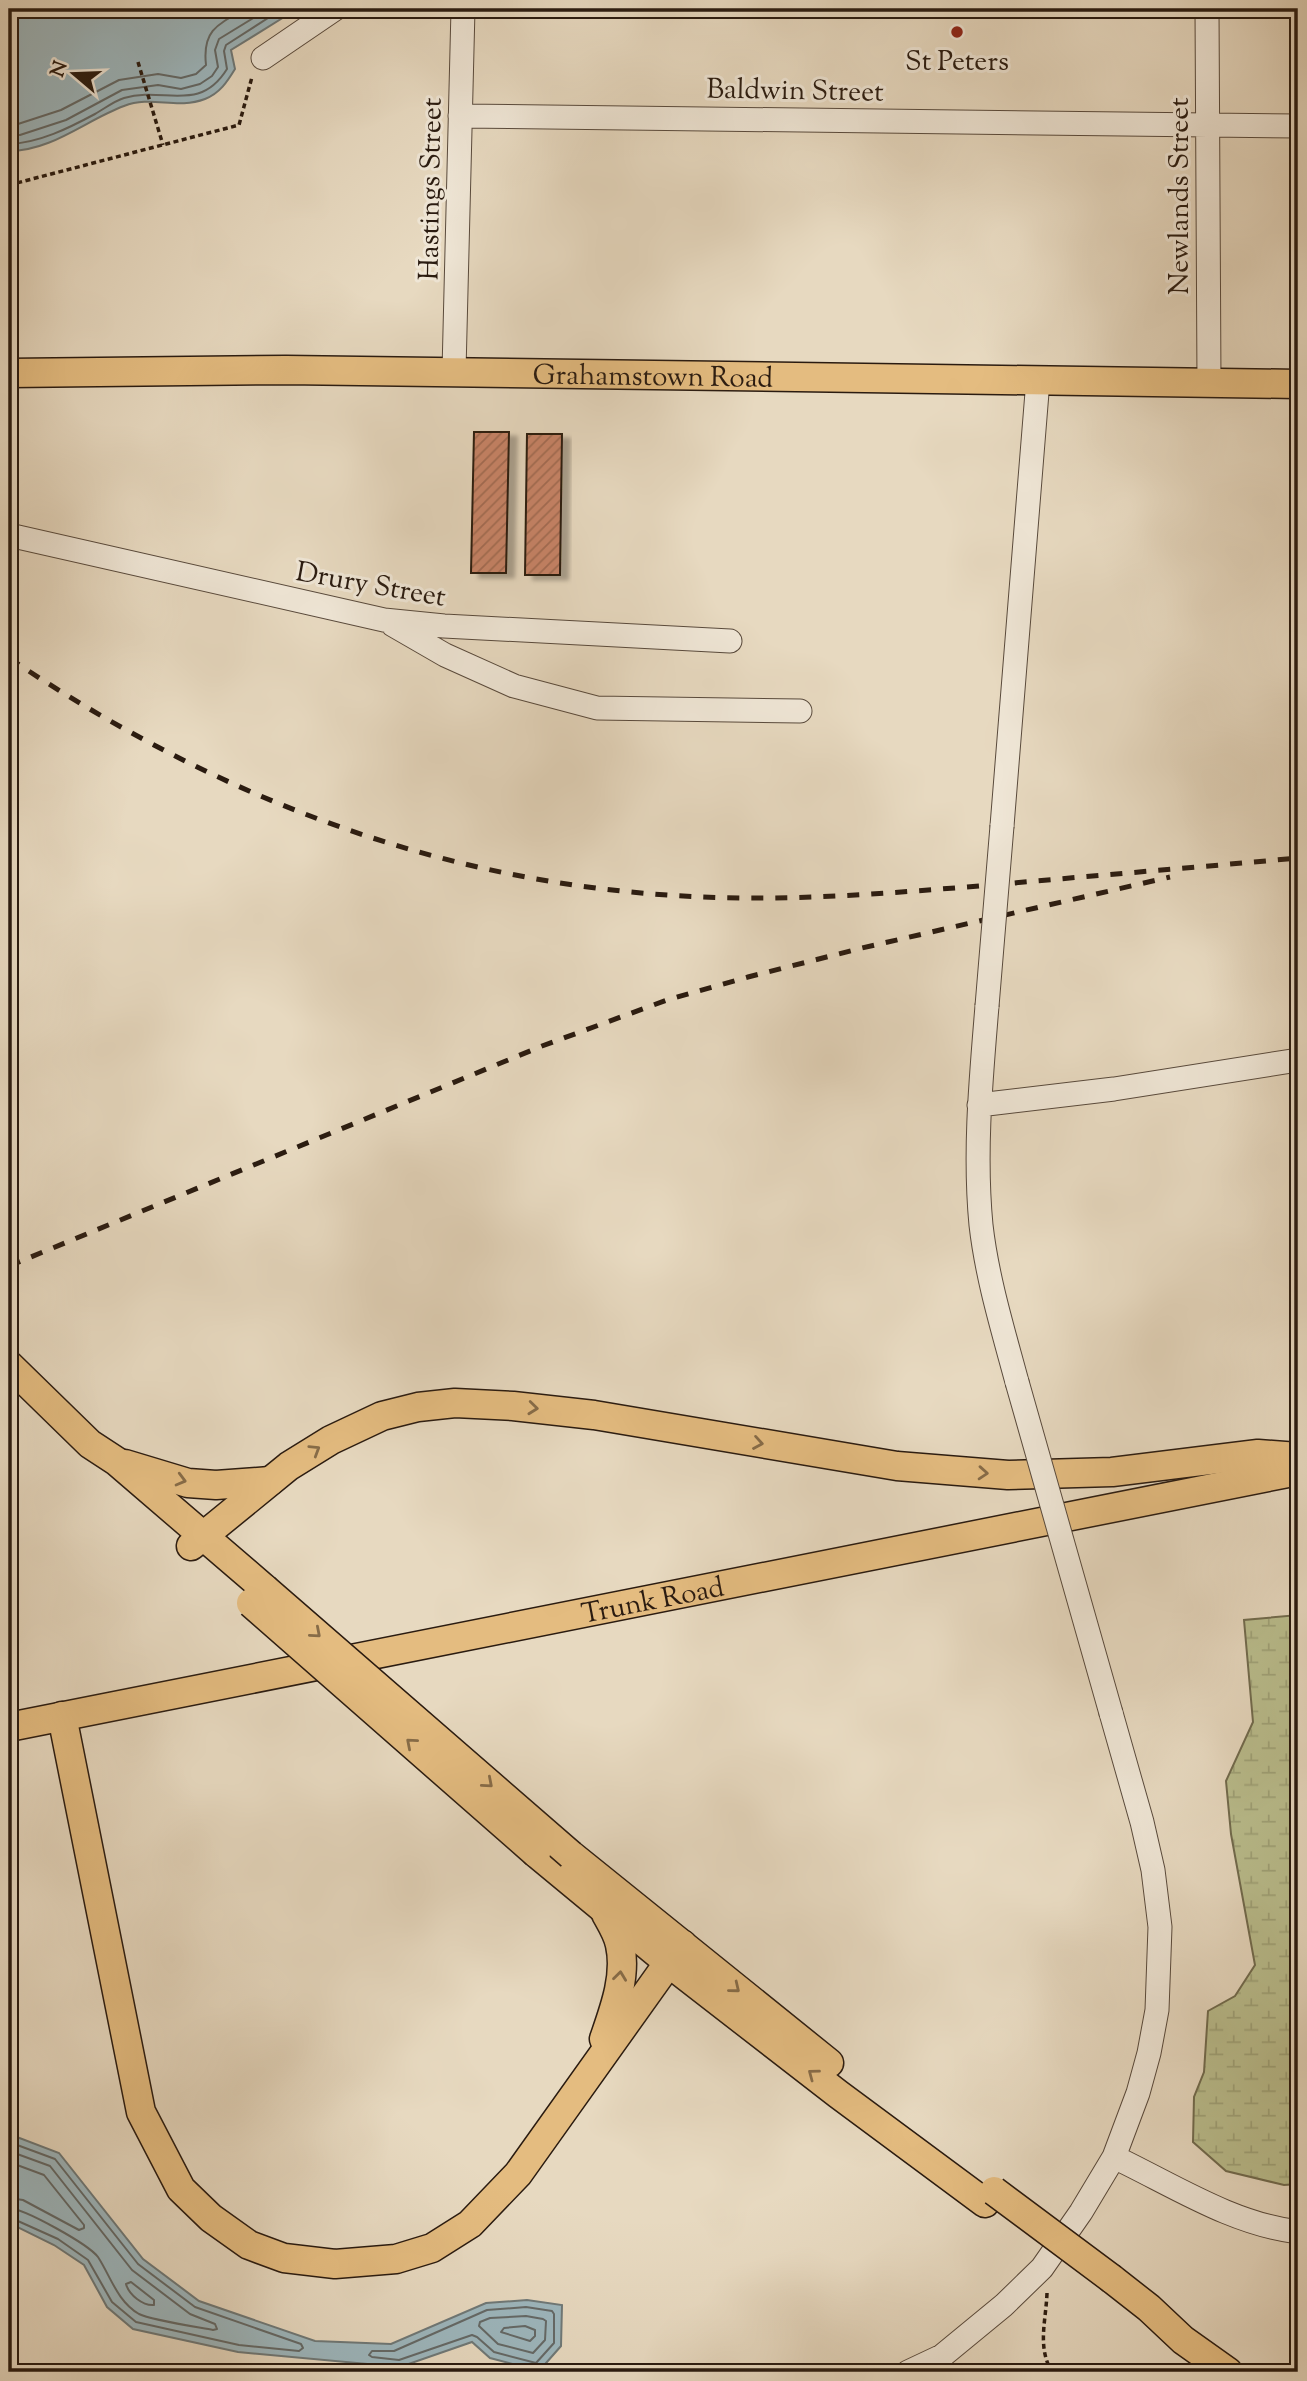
<svg xmlns="http://www.w3.org/2000/svg" width="1307" height="2381" viewBox="0 0 1307 2381" font-family="'Sorts Mill Goudy',serif">
  <style>
    .wetland { fill: url(#wetland-marsh); stroke: #726c4f; stroke-width: 2 }
    .water { fill: #9db7be; stroke: #6f7978; stroke-width: 2 }
    .lines { fill: none; stroke-linecap: round; stroke-linejoin: round }
    .shore { stroke: #646967; stroke-width: 2 }
    .building { fill: url(#building-hatch); stroke: #2a1b10; stroke-width: 2; filter: url(#shadow) }
    .minor-casing { stroke: #594a3c; stroke-width: 25 }
    .major-casing { stroke: #2a1b10; stroke-width: 31 }
    .path { stroke: #2a1b10; stroke-width: 3.5; stroke-dasharray: 5 3.5; stroke-linecap: butt }
    .minor { stroke: #efe6d6; stroke-width: 23 }
    .major { stroke: #e4bc80; stroke-width: 28 }
    .rail { stroke: #2a1b10; stroke-width: 5; stroke-dasharray: 12 12; stroke-linecap: butt }
    .minor-bridge-casing { stroke: #594a3c; stroke-width: 25; stroke-linecap: butt }
    .major-bridge-casing { stroke: #2a1b10; stroke-width: 31; stroke-linecap: butt }
    .minor-bridge { stroke: #efe6d6; stroke-width: 23 }
    .major-bridge { stroke: #e4bc80; stroke-width: 28 }
    .oneway { stroke: #876c48 }
    .poi-dot { fill: #8f2418; stroke: #efe6d6; stroke-width: 2.5 }
    .labels { text-anchor: middle; stroke-width: 6; stroke-linejoin: round; paint-order: stroke }
    .poi-label { font-size: 28px; fill: #2a1b10; stroke: #efe6d6 }
    .street-label { font-size: 28px; fill: #2a1b10; stroke: #efe6d6 }
  </style>
  <defs>
    <pattern id="wetland-marsh" width="20" height="14" patternUnits="userSpaceOnUse" patternTransform="scale(1.75)"><rect width="20" height="14" fill="#babe8e"/><path d="M1 5h8M5 5V1M11 12h8M15 12V8" fill="none" stroke="#a0a379"/></pattern>
    <pattern id="building-hatch" width="6" height="6" patternUnits="userSpaceOnUse" patternTransform="scale(1.75)"><rect width="6" height="6" fill="#c88467"/><path d="M-1 1l2-2M0 6l6-6M5 7l2-2" fill="none" stroke="#a36b53"/></pattern>
    <filter id="shadow"><feDropShadow dx="8" dy="4.5" stdDeviation="2" flood-color="#0004"/></filter>
  </defs>
  <rect width="100%" height="100%" fill="#e7d9c0"/>
  <filter id="stains"><feTurbulence type="fractalNoise" baseFrequency=".00286" numOctaves="4"/><feColorMatrix values="0 0 0 0 .2 0 0 0 0 .09 0 0 0 0 .02 0 0 0 .5 -.17"/></filter>
  <radialGradient id="worn" r=".72"><stop offset=".6" stop-color="#630" stop-opacity="0"/><stop offset="1" stop-color="#630" stop-opacity=".3"/></radialGradient>
  <path class="wetland" d="M1298,1615V2184L1284,2185L1226,2171L1193,2142L1194,2097L1204,2072L1208,2011L1235,1996L1255,1965L1231,1834L1226,1781L1253,1722L1244,1620Z"/>
  <path class="water" d="M9,9H293L288,12L289,14L231,50L235,69C227,82 220,93 205,99C176,110 152,95 124,106C86,120 52,151 9,151Z
    M9,2134L59,2153L143,2259L199,2301L315,2341L391,2344L486,2303L527,2300L562,2305L561,2346L539,2371L490,2358L472,2342L400,2367L238,2352L133,2329L107,2307L84,2265L54,2245L9,2223Z"/>
  <g class="lines">
    <path class="shore" d="M9,125L18,124L61,110L119,80L158,74L181,78L196,74L206,65C202,30 218,24 246,9
      M9,135H20L66,120L122,90L158,85L181,89L200,84L212,76L218,67L215,50L219,39L268,9
      M9,144C39,143 69,128 95,114C104,109 114,101 124,98C164,86 199,114 227,69L224,51L226,45L282,9
      M9,2142L55,2159L138,2264L195,2307L301,2344L303,2348L299,2351L239,2345L136,2322L112,2302L88,2260L58,2239L9,2217
      M9,2151L50,2166L132,2270L190,2314L215,2324L217,2329L213,2330C197,2327 151,2320 139,2314C117,2301 111,2277 98,2257C88,2244 25,2209 9,2208
      M9,2162L44,2175L84,2225V2228L79,2230L23,2200L9,2198
      M131,2282L154,2300V2305C143,2306 129,2295 126,2284Z
      M526,2307L552,2311L554,2314V2343L536,2363L494,2352L477,2337L472,2335L399,2360L372,2357L369,2355L372,2351H394L487,2310Z
      M526,2316L543,2319L546,2321L545,2340L533,2353L498,2344L479,2326L480,2322L490,2318Z
      M525,2326L535,2330V2336L530,2341L501,2332L504,2328Z"/>
  </g>
  <path class="building" d="M474,432H509L506,573H471Z
    M527,434H562L560,575H525Z"/>
  <g class="lines">
    <g class="minor-casing">
      <path id="minor" d="M1207,9L1209,383
        M263,58L335,9
        M460,116L1298,126
        M454,371L463,9
        M9,535L384,620L444,626L730,641
        M393,625L445,655L514,686L597,708L800,711
        M1002,826L1038,380
        M987,1006C981,1079 974,1152 981,1225C987,1278 1003,1330 1017,1382
        M979,1105L1114,1089L1298,1060
        M1114,2157C1173,2185 1232,2224 1298,2232
        M908,2372L942,2356L1004,2305L1042,2268L1081,2212L1114,2157L1138,2093L1149,2053L1157,2010L1160,1927L1153,1870L1142,1822L1111,1713"/>
    </g>
    <g class="major-casing">
      <g id="major">
        <path id="s1" d="M9,373L286,370L1298,384"/>
        <path d="M9,1365L90,1444L116,1461L265,1589"/>
        <path d="M125,1464L188,1483L216,1485L270,1481"/>
        <path d="M191,1546L289,1466L331,1440L382,1416L418,1407L455,1403L513,1406L594,1415L897,1466L1008,1475L1112,1472L1258,1454L1298,1457"/>
        <path d="M62,1716L141,2112L181,2189L211,2218L249,2245L284,2258L335,2264L396,2259L432,2248L470,2224L518,2174L682,1944"/>
        <path id="s2" d="M9,1727L1298,1471"/>
        <path d="M536,1853L669,1963L838,2094L985,2203"/>
        <path d="M571,1855L829,2063"/>
        <path d="M604,2039C614,2010 627,1976 620,1945C618,1934 611,1923 606,1914"/>
        <path d="M1112,2279L1149,2308L1183,2340L1228,2372"/>
      </g>
    </g>
    <path class="path" d="M275,9L282,18
      M138,62L163,145
      M9,185L239,125L252,77
      M1047,2293C1046,2321 1037,2347 1052,2372"/>
    <use href="#minor" class="minor"/>
    <use href="#major" class="major"/>
    <path class="rail" d="M9,658C231,807 471,895 740,898C828,899 916,891 1003,884C1101,875 1200,867 1298,858
      M9,1266L542,1046L667,1000L748,977L862,948L1170,877"/>
    <g class="minor-bridge-casing">
      <path id="minor-bridge" d="M987,1006L1002,826
        M1017,1382L1111,1713"/>
    </g>
    <g class="major-bridge-casing">
      <path id="major-bridge" d="M265,1589L571,1855
        M251,1603L536,1853
        M994,2191L1112,2279"/>
    </g>
    <use href="#minor-bridge" class="minor-bridge"/>
    <use href="#major-bridge" class="major-bridge"/>
  </g>
  <defs><path id="oneway-chevron" d="M-2-3.5L2.5 0L-2 3.5" fill="none" stroke-width="1.6" stroke-linecap="round" stroke-linejoin="round" transform="scale(1.75)"/></defs>
  <g class="oneway">
    <use href="#oneway-chevron" transform="translate(533 1408) rotate(6)"/>
    <use href="#oneway-chevron" transform="translate(758 1443) rotate(10)"/>
    <use href="#oneway-chevron" transform="translate(315 1450) rotate(-32)"/>
    <use href="#oneway-chevron" transform="translate(983 1473) rotate(4)"/>
    <use href="#oneway-chevron" transform="translate(181 1480) rotate(15)"/>
    <use href="#oneway-chevron" transform="translate(316 1633) rotate(41)"/>
    <use href="#oneway-chevron" transform="translate(411 1743) rotate(-139)"/>
    <use href="#oneway-chevron" transform="translate(488 1783) rotate(41)"/>
    <use href="#oneway-chevron" transform="translate(620 1976) rotate(-83)"/>
    <use href="#oneway-chevron" transform="translate(735 1988) rotate(39)"/>
    <use href="#oneway-chevron" transform="translate(813 2074) rotate(-143)"/>
  </g>
  <circle class="poi-dot" cx="957" cy="32" r="7"/>
  <g class="labels">
    <g class="poi-label">
      <text x="957" y="70">St Peters</text>
    </g>
    <g class="street-label">
      <text transform="translate(795 89) rotate(1)" y="10">Baldwin Street</text>
      <text transform="translate(429 189) rotate(-89)" y="10">Hastings Street</text>
      <text transform="translate(1178 196) rotate(-90)" y="10">Newlands Street</text>
      <text dy="10" stroke="none"><textPath href="#s1" startOffset="644">Grahamstown Road</textPath></text>
      <text transform="translate(371 583) rotate(10)" y="10">Drury Street</text>
      <text dy="10" stroke="none"><textPath href="#s2" startOffset="656">Trunk Road</textPath></text>
    </g>
  </g>
  <rect width="1307" height="2381" fill="none" stroke="#e7d9c0" stroke-width="35"/>
  <rect x="10" y="10" width="1286" height="2360" fill="none" stroke="#2a1b10" stroke-width="3.5"/>
  <rect x="18" y="18" width="1272" height="2346" fill="none" stroke="#2a1b10" stroke-width="2"/>
  <g transform="translate(74 74) rotate(289)" stroke="#efe6d6" stroke-width="5" paint-order="stroke">
  <path d="M0-5L12 26L0 18L-12 26Z" fill="#2a1b10"/>
  <text y="-10" font-size="19" font-weight="bold" text-anchor="middle" fill="#2a1b10">N</text>
  </g>
  <rect width="100%" height="100%" filter="url(#stains)"/>
  <rect width="100%" height="100%" fill="url(#worn)"/>
</svg>
